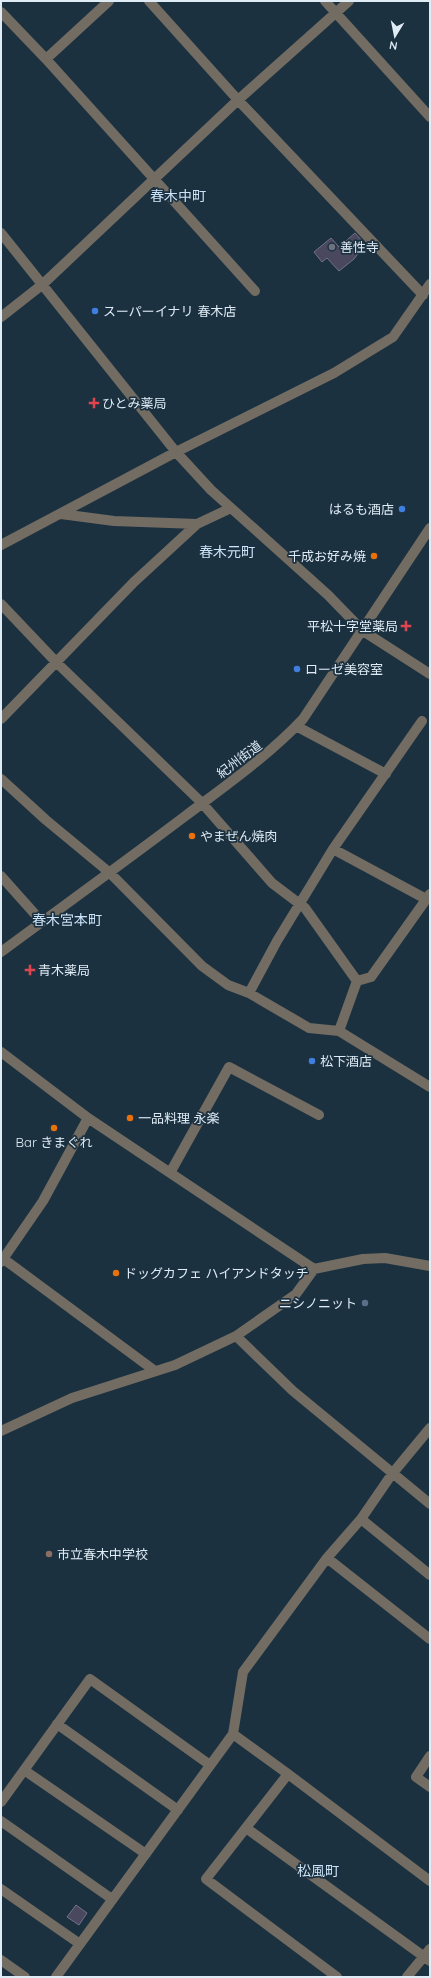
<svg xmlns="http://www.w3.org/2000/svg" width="431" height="1978" viewBox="0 0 431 1978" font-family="Quicksand,'Noto Sans JP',sans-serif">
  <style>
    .building { fill: #4a485f; stroke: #73718a }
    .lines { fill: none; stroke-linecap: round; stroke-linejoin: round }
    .street { stroke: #736c62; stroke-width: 10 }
    .worship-dot { fill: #6b7280; stroke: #1c3140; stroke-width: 1.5 }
    .shop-dot { fill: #3f7fe0; stroke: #1c3140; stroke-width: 1.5 }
    .health-dot { fill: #e0444e; stroke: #1c3140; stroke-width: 1.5 }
    .food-dot { fill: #e8710a; stroke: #1c3140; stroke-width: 1.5 }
    .service-dot { fill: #5c6f8a; stroke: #1c3140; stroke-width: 1.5 }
    .education-dot { fill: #8d6e63; stroke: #1c3140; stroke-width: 1.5 }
    .labels { text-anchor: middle; stroke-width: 3.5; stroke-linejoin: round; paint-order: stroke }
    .poi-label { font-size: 13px; fill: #dfecf6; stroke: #1c3140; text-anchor: start }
    .street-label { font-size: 13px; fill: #dfecf6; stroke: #1c3140 }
    .neighbourhood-label { font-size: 14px; fill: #cbe4f8; stroke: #1c3140 }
  </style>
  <rect width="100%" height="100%" fill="#1c3140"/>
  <path class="building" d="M355,233L365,244L354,259L339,271L327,258L322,262L314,252L331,238L339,247Z
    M76,1905L87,1913L79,1925L67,1917Z"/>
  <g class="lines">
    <path class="street" d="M149,1L238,100L423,295
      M325,1L430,117
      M1,12L46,59L255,291
      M46,59L109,1
      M1,233L176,452L211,490L328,595L363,631L430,674
      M1,317L43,284L238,100L349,1
      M61,514L114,521L197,524
      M1,545L176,452L334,373L393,337L430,284
      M1,604L57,663L202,803L272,883L305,908L357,981
      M1,719L134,582L197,524L231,508
      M296,726L386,774
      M1,779L46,820L110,873L202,966L228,985L249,993L309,1028L339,1031L430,1087
      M333,849L426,899
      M1,876L42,922
      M1,952C62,907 123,863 184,817C225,786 267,757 303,719L430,528
      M357,981L371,977L430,894
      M249,993L277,941L333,849L422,721
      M339,1031L357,981
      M1,1052L88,1118L314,1269
      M170,1173L229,1067L319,1115
      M1,1257L155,1371
      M1,1262L43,1201L88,1118
      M236,1336L293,1391L430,1504
      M1,1431L72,1398L175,1365L236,1336L296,1294L314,1269L363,1259L385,1258L430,1266
      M361,1519L430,1575
      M327,1558L430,1639
      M57,1724L178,1810
      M233,1734L288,1774L430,1881
      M430,1756L416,1777L430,1787
      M24,1770L146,1854
      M288,1774L206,1879L337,1977
      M1,1802L90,1679L210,1765
      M1,1821L112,1899
      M246,1828L430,1961
      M1,1889L80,1944
      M1,1960L25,1977
      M56,1977L233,1734L243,1672L327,1558L361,1519L392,1474L430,1428
      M407,1977L430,1949"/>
  </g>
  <circle class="worship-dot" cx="332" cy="247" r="4"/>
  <g class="shop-dot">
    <circle cx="95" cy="311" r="4"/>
    <circle cx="402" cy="509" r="4"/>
    <circle cx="297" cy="669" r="4"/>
    <circle cx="312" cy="1061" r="4"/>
  </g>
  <g class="health-dot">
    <path d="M92 397h4v4h4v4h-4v4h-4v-4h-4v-4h4z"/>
    <path d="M404 620h4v4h4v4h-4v4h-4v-4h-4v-4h4z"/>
    <path d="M28 964h4v4h4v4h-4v4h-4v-4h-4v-4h4z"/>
  </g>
  <g class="food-dot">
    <circle cx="374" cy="556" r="4"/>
    <circle cx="192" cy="836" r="4"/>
    <circle cx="130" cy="1118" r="4"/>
    <circle cx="54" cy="1128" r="4"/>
    <circle cx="116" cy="1273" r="4"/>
  </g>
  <circle class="service-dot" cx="365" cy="1303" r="4"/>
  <circle class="education-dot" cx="49" cy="1554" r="4"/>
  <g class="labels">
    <g class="poi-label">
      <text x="340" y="252">善性寺</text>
      <text x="103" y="316">スーパーイナリ 春木店</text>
      <text x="102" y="408">ひとみ薬局</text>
      <text x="394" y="514" text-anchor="end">はるも酒店</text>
      <text x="366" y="561" text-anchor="end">千成お好み焼</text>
      <text x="398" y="631" text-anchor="end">平松十字堂薬局</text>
      <text x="305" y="674">ローゼ美容室</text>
      <text x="200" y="841">やまぜん焼肉</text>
      <text x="38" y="975">青木薬局</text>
      <text x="320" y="1066">松下酒店</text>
      <text x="138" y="1123">一品料理 永楽</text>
      <text x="54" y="1147" text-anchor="middle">Bar きまぐれ</text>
      <text x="124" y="1278">ドッグカフェ ハイアンドタッチ</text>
      <text x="357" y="1308" text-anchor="end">ニシノニット</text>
      <text x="57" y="1559">市立春木中学校</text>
    </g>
    <g class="street-label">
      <text transform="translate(239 759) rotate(-37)" y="5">紀州街道</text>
    </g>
    <g class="neighbourhood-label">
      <text x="178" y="201">春木中町</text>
      <text x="227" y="557">春木元町</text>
      <text x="67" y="925">春木宮本町</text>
      <text x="318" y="1876">松風町</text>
    </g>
  </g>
  <rect width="431" height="1978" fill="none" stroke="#dfecf6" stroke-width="4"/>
  <g transform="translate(395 36) rotate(190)" stroke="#1c3140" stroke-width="3" paint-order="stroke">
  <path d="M0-3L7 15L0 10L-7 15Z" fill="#dfecf6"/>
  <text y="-6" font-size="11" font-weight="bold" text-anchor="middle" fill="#dfecf6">N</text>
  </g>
</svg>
